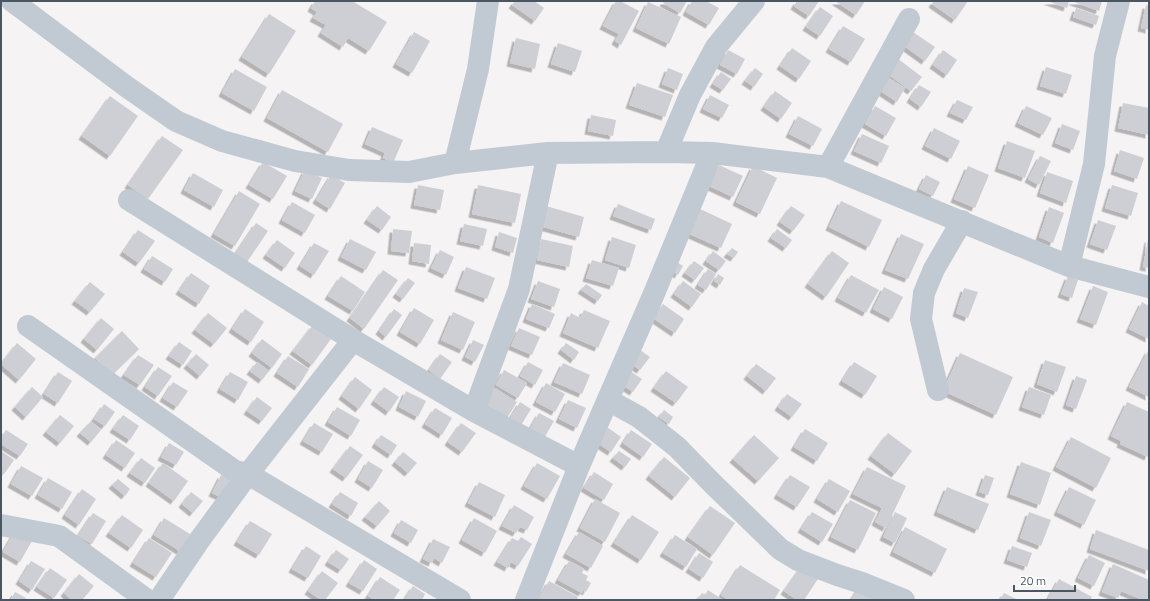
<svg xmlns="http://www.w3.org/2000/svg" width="1150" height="601" viewBox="0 0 1150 601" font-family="'Titillium Web',sans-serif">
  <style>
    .building { fill: #cdcfd5; filter: url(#shadow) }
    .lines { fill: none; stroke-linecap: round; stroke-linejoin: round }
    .minor { stroke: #c1cad2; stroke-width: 22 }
  </style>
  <defs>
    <filter id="shadow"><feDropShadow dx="-3.5" dy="3.5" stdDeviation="0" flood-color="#0004"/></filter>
  </defs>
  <rect width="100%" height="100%" fill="#f5f3f3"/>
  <path class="building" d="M315,1H352L387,22L369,51L348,38L343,47L321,33L326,25L313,18L317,12L311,8Z
    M515,1H534L544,8L535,21L512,5Z
    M616,1H620L639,11L621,45L615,41L619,34L603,26Z
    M664,1H687L680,13L663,3Z
    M692,1H706L719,8L709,25L686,12Z
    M797,1H819L809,16L794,6Z
    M835,1H865L856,15Z
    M934,1H968L955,20L932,4Z
    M1047,1H1069L1067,8Z
    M1071,1H1102L1099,11Z
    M648,2L681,17L669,44L636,28Z
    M1146,5L1149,6V30L1141,28Z
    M820,7L833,16L820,36L806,27Z
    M1076,8L1099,16L1096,25L1073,17Z
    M269,14L296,31L269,74L242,57Z
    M843,26L865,39L851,62L829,49Z
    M910,30L935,47L925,61L900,43Z
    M414,32L430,41L412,73L396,64Z
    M516,38L540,44L535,69L510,63Z
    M558,43L582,51L575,72L551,64Z
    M792,48L811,61L799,79L780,66Z
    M728,50L745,59L737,74L720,65Z
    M943,50L957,60L947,75L933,65Z
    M893,55L922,77L911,91L882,70Z
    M1046,67L1072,75L1066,94L1040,86Z
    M668,68L683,74L677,90L662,84Z
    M755,68L763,74L754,87L745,81Z
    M235,69L267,87L254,111L222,93Z
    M721,72L731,79L723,90L713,84Z
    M887,77L905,88L897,102L879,90Z
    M637,83L673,95L665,117L629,105Z
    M919,85L931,92L921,107L910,99Z
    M282,90L343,124L328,152L267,118Z
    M775,91L792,103L781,119L764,107Z
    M710,95L729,105L722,118L703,109Z
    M110,96L138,116L110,156L82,136Z
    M957,100L973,107L966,120L950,113Z
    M1123,103L1149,108V135L1118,128Z
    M875,106L896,118L886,136L865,124Z
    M1026,106L1052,118L1043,135L1018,123Z
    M591,115L616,120L613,136L588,131Z
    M798,116L822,129L813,146L789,134Z
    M1062,124L1080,131L1073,150L1055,143Z
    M372,127L403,140L393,163L383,158L385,153L365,144Z
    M934,128L960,141L951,159L925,146Z
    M862,134L889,146L881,163L854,151Z
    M162,136L183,150L148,199L128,185Z
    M1007,141L1035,151L1025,178L998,168Z
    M1120,150L1144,158L1137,179L1114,171Z
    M1040,156L1051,161L1039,185L1028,179Z
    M263,162L287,176L273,199L249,185Z
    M719,165L743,176L733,197L709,186Z
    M753,166L777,178L760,214L736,202Z
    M968,166L989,175L975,208L954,199Z
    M305,170L322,178L312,199L295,191Z
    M1047,172L1073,181L1066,203L1040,193Z
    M193,173L223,190L214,207L184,190Z
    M331,175L345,183L330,209L316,200Z
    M926,175L940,182L933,196L919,189Z
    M418,185L444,190L440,210L414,205Z
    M478,185L521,194L515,223L472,214Z
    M1112,185L1138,193L1131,216L1105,208Z
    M239,191L260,204L235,246L214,234Z
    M841,201L882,220L869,247L829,227Z
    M292,202L315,215L305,233L282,220Z
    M618,204L655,219L651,230L613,216Z
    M377,206L391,217L382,230L367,220Z
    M546,206L584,217L579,237L540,226Z
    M791,206L805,215L793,231L780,222Z
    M696,207L732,224L721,248L685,232Z
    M1049,207L1064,213L1053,243L1039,237Z
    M1098,220L1116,226L1107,250L1090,244Z
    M256,223L268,231L247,262L235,254Z
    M464,224L487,229L483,246L460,241Z
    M393,229L412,231L409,253L391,251Z
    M777,229L792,240L786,248L771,238Z
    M138,230L155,241L139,263L123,252Z
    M499,232L517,238L513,253L495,247Z
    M901,234L924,244L908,279L885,270Z
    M612,237L636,245L629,268L605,260Z
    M350,239L376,252L366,270L341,257Z
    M541,239L573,246L569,267L537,260Z
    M1148,239H1149V268L1143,267Z
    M277,240L295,253L285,268L266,255Z
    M314,243L329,251L314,275L300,266Z
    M414,243L431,245L429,264L412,261Z
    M732,248L738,252L734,258L727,254Z
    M440,250L454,257L446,275L431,268Z
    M713,251L726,261L719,270L706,261Z
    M832,251L849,263L826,297L808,284Z
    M152,256L173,269L165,282L144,269Z
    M592,260L619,268L613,286L586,278Z
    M675,261L683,266L678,275L669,269Z
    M694,261L704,268L695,280L685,273Z
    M466,267L495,278L487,299L458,288Z
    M708,269L716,274L706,290L698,285Z
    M383,270L398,280L364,329L350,318Z
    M191,273L210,286L199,304L179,291Z
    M718,274L724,278L720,285L714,281Z
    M851,275L879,290L866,313L838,298Z
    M341,276L365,292L353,311L328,296Z
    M1068,276L1078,280L1072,298L1061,294Z
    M408,278L415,283L403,299L396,294Z
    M538,281L560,289L554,307L531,299Z
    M683,281L701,294L692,307L674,294Z
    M90,282L105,294L90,312L75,301Z
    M586,284L602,295L598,301L581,290Z
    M1093,286L1108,292L1096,325L1080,319Z
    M884,287L903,297L892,319L873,309Z
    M964,288L978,292L968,318L956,313Z
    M1142,302L1149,306V339L1129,329Z
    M532,304L555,314L549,328L526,319Z
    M663,304L684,319L675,333L653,318Z
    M414,308L434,320L420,344L400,332Z
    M245,309L264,322L251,342L232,329Z
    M394,309L402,315L386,337L379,331Z
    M584,310L610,321L598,348L563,333L571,313L580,318Z
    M453,312L475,322L463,350L441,340Z
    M208,313L227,328L214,344L195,330Z
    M101,318L114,329L97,350L84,339Z
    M313,325L331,339L312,365L293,351Z
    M519,328L540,337L532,355L511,346Z
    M122,331L139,349L112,375L95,358Z
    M262,339L282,354L272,368L252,353Z
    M473,340L484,345L475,362L465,357Z
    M179,342L192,351L183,365L169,356Z
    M17,343L36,359L19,380L1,364Z
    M566,343L579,352L574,360L561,350Z
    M636,347L650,357L640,370L626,360Z
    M1149,349V397L1129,387Z
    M960,353L1013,377L996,415L943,391Z
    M196,354L209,365L200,376L187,365Z
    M440,354L452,362L440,379L429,370Z
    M138,355L154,365L140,385L124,375Z
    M288,356L309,369L298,387L277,373Z
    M1045,360L1066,367L1057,392L1037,384Z
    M257,362L269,371L262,380L250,371Z
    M528,362L543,370L535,385L520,376Z
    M854,362L877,376L865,395L842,381Z
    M563,363L590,375L582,394L554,382Z
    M756,364L776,378L766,391L747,376Z
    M158,367L172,376L158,396L145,387Z
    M504,370L527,383L518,398L496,385Z
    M630,371L642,379L633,392L621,384Z
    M666,371L688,387L676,403L654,388Z
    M58,372L72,381L58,403L44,394Z
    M230,372L248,382L238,400L220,389Z
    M1076,376L1087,380L1076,409L1066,405Z
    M355,377L372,390L359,409L342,396Z
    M173,382L188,391L177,407L163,398Z
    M546,383L565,394L555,412L536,402Z
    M32,387L43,397L26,417L15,407Z
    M384,387L399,397L389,412L374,401Z
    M1029,387L1051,395L1044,415L1022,407Z
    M495,388L517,402L507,418L485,404Z
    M406,391L426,401L418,417L399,407Z
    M787,394L802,404L792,417L778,407Z
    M257,397L272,408L262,421L247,411Z
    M568,400L586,408L577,428L559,419Z
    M520,402L531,409L520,427L509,420Z
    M1127,402L1149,412V454L1148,457L1120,444L1121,441L1111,436Z
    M104,404L115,412L105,426L94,419Z
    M337,407L360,420L351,436L328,422Z
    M435,408L452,418L442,435L425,424Z
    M664,410L673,417L669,424L659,417Z
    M539,413L554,421L543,440L528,432Z
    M60,415L74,426L60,443L46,432Z
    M123,415L139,426L130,440L113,429Z
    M91,421L101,430L91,442L80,433Z
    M314,423L333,434L322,452L303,441Z
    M461,423L476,433L462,452L448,442Z
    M607,427L621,437L611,452L596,442Z
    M805,429L828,443L817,461L794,447Z
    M6,430L28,444L20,456L1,444V438Z
    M631,430L652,444L643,457L623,443Z
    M888,433L912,451L895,474L871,456Z
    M381,435L397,445L391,455L375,444Z
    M754,435L779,458L758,481L733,459Z
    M1071,437L1111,458L1096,488L1056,467Z
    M116,440L135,453L125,468L106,455Z
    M169,443L184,452L176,465L161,457Z
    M350,446L363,455L346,478L333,469Z
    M1,451L14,460L4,474L1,473Z
    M619,451L631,459L625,467L613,458Z
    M403,452L417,463L408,473L395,462Z
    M664,457L690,478L675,497L649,476Z
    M141,458L155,468L145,483L130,473Z
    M368,461L383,470L372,488L358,479Z
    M1021,462L1051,473L1040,505L1010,494Z
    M163,463L188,481L174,501L149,483Z
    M537,463L560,476L547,499L524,486Z
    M21,466L43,478L32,496L11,484Z
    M867,467L906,486L886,528L875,522L882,508L853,494Z
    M594,472L613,484L604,500L584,488Z
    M221,475L230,479L221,497L212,493Z
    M790,475L810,487L797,507L777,495Z
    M985,475L994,478L988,495L979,492Z
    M48,478L72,492L62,509L38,495Z
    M118,479L130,489L125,496L112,485Z
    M829,479L850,491L838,512L817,499Z
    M479,482L505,495L495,517L468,503Z
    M947,487L989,504L978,530L937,512Z
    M1069,487L1096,500L1084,525L1057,512Z
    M82,489L96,499L79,525L65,515Z
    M191,492L203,501L193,513L182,504Z
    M340,492L358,503L351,516L332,504Z
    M595,499L620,513L605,542L580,528Z
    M850,500L876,513L858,550L831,537Z
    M379,501L390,511L377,526L365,517Z
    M514,505L534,517L527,530L520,527L516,533L502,526Z
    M710,506L735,523L713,555L688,537Z
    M812,512L833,524L822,542L801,529Z
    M895,512L907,518L895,543L883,537Z
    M1029,512L1051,520L1041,546L1020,538Z
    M93,513L106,521L92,544L78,536Z
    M122,515L143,530L131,548L109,533Z
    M632,515L659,532L641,560L614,543Z
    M164,518L190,534L180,551L154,535Z
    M474,518L497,531L485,553L462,540Z
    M401,520L418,530L411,543L394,533Z
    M250,521L272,534L259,555L237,542Z
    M905,527L947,549L935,573L893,552Z
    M1096,530L1149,550V571L1090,549Z
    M15,531L32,541L20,562L3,552Z
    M579,532L603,546L591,568L566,554Z
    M675,535L697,549L686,567L663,553Z
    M521,537L532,544L518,566L511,562L508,568L497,562L512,538L518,541Z
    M149,538L172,553L156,577L133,563Z
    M433,539L450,547L442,563L434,558L432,563L423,559Z
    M306,546L321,556L308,578L292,569Z
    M1012,546L1032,553L1027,567L1007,560Z
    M336,550L349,559L341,570L328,562Z
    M699,553L713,562L703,578L689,569Z
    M1089,555L1105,563L1094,586L1078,578Z
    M364,560L377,569L363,591L349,583Z
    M31,561L45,569L32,590L19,581Z
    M569,561L584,569L582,573L588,576L586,580L591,583L586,592L583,590L582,593L558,580Z
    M1113,564L1149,580V594L1147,600H1143L1121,591L1118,598L1102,592Z
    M740,565L780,590L774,600H728L721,595Z
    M801,567L818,579L804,600H797L784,591Z
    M50,568L67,580L54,598L37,587Z
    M322,571L338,583L325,600H321L308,591Z
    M79,574L94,586L82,600H72L64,593Z
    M380,577L400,590L393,600H375L368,596Z
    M1059,579L1092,597L1090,600L1048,599Z
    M549,581L578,597L576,600H538Z
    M861,584L887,600H851Z
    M413,586L425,594L422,600H404Z
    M708,590L723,600H697L702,593L705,595Z
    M15,592L26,598L25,600L11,599Z
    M1004,593L1018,600H1000Z"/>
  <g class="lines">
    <path class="minor" d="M12,1L127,87L176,121L222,141L295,161L349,170L409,172L455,163L548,153L666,152L712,153L828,167L1069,266L1149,287
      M666,152L690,95L716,47L754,1
      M455,163L478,69L488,1
      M828,167L909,19
      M129,200L353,340L474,411L579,466L526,600
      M1069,266L1094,164L1105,56L1119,1
      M28,326L235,471L248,474L460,600
      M938,390L921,319L924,293L934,269L962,221
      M608,400L639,417L677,447L713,484L780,549L798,560L837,575L862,583L904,600
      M474,411L519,289L548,153
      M579,466L653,296L712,153
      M1,525L59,536L147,600
      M159,600L198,542L248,474L353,340"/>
  </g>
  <rect width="1150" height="601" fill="none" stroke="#4a5661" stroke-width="4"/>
  <path d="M1014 585v6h61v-6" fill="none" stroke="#4a5661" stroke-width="2"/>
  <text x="1020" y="585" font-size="12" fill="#4a5661" stroke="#ffffff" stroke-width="3" paint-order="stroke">20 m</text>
</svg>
